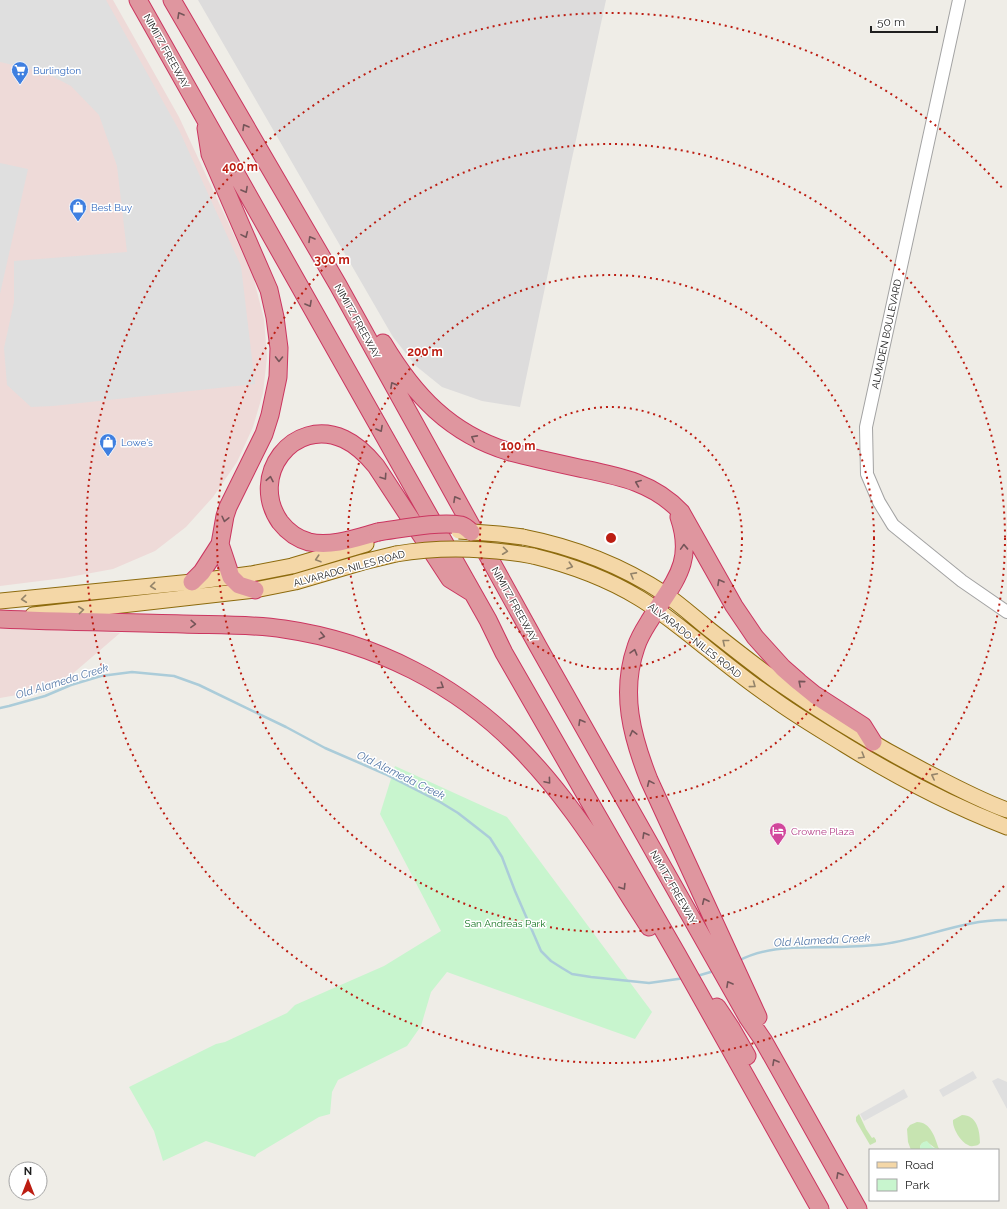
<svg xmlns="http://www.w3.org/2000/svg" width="1007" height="1209" viewBox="0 0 1007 1209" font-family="Raleway,sans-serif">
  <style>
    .residential { fill: #dddcdc }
    .commercial { fill: #eedad8 }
    .grass { fill: #c7e4b1 }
    .park { fill: #c8f5ce }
    .parking { fill: #dfdfdf }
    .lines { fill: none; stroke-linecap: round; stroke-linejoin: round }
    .stream { stroke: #abccd9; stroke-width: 2.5 }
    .minor-casing { stroke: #a3a3a3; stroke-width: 14 }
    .major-casing { stroke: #8d6b0e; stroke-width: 17 }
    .highway-casing { stroke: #cb3660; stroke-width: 19 }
    .minor { stroke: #fff; stroke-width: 12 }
    .major { stroke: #f4d7a7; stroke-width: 15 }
    .highway { stroke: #df969f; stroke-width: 17 }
    .major-bridge-casing { stroke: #8d6b0e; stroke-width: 17; stroke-linecap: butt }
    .highway-bridge-casing { stroke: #cb3660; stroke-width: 19; stroke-linecap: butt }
    .major-bridge { stroke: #f4d7a7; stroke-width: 15 }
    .highway-bridge { stroke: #df969f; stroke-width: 17 }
    .oneway { stroke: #755559 }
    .oneway2 { stroke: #94846a }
    .ring { fill: none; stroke: #bc1d12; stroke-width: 2; stroke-dasharray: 2 4 }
    .labels { text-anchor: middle; stroke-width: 3; stroke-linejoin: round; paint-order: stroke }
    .street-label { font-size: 10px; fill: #1f1f1f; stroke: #fff }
    .shop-label { font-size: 10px; fill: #366cbe; stroke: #fff; text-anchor: start }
    .hotel-label { font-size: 10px; fill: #b23c85; stroke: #fff; text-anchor: start }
    .park-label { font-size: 10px; fill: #167523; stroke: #fff }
    .water-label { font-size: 11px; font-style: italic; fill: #5478a7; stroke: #fff }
    .centre { fill: #bc1d12; stroke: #fff; stroke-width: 2 }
    .ring-label { font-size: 12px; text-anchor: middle; font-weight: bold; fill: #bc1d12; stroke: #fff; stroke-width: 3; stroke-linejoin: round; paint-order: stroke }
  </style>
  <rect width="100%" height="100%" fill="#efede7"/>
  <path class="residential" d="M198,0H606L571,163L520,407L482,401L442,387L416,366L393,337Z"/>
  <path class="commercial" d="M0,0H113L179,117L253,276L264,319L267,357L263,393L253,427L237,462L213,497L186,527L155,551L113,569L64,578L0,586Z
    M0,626H11L120,633L56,688L0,698Z"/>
  <path class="grass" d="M859,1114L866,1129L872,1138L874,1137L876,1140V1142L870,1145L856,1121V1117Z
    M962,1115C977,1115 980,1131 980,1143L978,1145C974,1146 971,1147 968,1145C961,1142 952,1128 953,1120Z
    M917,1122C931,1122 935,1138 939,1149L935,1148L927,1142C921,1142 920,1145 920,1150H911L908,1142L907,1129L910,1125Z"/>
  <path class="park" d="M395,766L507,817L652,1012L635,1039L447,972L431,992L421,1026L407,1046L338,1080L332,1092L330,1114L319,1117L257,1154L255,1157L206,1141L163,1161L154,1131L129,1087L216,1044L225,1042L287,1013L295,1005L384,966L441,931L380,814Z
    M927,1141L932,1147L940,1150H920C920,1145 921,1142 927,1141Z"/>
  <path class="parking" d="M0,0H106L179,130L241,266L255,384L53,406L31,407L7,385L4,348L14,302V261L127,252L117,166L99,115L71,86L44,72L0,62Z
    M0,163L28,169L0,294Z
    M973,1071L977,1078L943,1097L939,1090Z
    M998,1078L1007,1082V1109L992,1081Z
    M904,1089L908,1097L864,1121L860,1114Z"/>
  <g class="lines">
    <path class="stream" d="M0,708L9,706L45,696L71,685L101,676L132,672L174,676L199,685L286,727L325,748L385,774L440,802L458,813L476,827L490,838L502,857L515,891L541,951L551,961L562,968L572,974L591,977L649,983L685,978
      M738,961C768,945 801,948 833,947C848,947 862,946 876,945C920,941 962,919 1007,920
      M697,976L714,971"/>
    <g class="minor-casing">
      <path id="minor" d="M959,0L866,427L867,474L879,502L893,525L962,581L1007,612"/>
    </g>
    <g class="major-casing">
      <path id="major" d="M523,537C574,547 621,565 665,594C681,605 695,618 710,630C734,649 758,668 782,685C831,719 883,750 936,777C959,789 982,801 1007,810
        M533,556C570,565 606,578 639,598C659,610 677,625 695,639C720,659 745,680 772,698C795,715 821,730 845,745C897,777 950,805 1007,827
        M0,601L192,582L251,574L292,566L366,544
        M33,615L255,590L295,582L363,562L396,554"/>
    </g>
    <g class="highway-casing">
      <path id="highway" d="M138,0L488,620L504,653L677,954L820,1209
        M172,0L338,285L539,648L748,1018L763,1040L858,1209
        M383,343C414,395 450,434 510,452C533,458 556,463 579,468C618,476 653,482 681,512L734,606L755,637L783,668L799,682L815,695L863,726L873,742
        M679,517C695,564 673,582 650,620C645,628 639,637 636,647C620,693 632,737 649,780L758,1017
        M378,532C356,538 332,547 309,542C298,539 287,531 280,522C248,476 293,416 344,439C357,445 367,455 376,466L450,579L471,592
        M220,544L231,577L239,585L255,590
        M192,582L202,572L220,544L225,516L228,507L264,434L270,415L278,377L279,348L275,317L269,290L210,154L206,128
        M0,619C61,622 122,622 183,624C216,625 251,624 284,629C374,642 459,685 522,751C559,789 589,833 618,878C628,895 639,911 649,927
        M717,1007L731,1028L747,1056"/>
    </g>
    <use href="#minor" class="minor"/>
    <use href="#major" class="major"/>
    <use href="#highway" class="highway"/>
    <g class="major-bridge-casing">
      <path id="major-bridge" d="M459,531L499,534L523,537
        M396,554C442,546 487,548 533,556"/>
    </g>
    <g class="highway-bridge-casing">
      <path id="highway-bridge" d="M378,532C401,529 438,521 461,525C465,526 468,529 471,532"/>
    </g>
    <use href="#major-bridge" class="major-bridge"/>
    <use href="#highway-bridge" class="highway-bridge"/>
  </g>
  <defs><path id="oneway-chevron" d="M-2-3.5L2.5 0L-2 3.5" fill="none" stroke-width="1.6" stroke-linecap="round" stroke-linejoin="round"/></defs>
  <g class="oneway">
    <use href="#oneway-chevron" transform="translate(180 15) rotate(-119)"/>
    <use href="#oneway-chevron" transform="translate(245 127) rotate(-120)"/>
    <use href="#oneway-chevron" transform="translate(245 190) rotate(61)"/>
    <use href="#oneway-chevron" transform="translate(245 235) rotate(66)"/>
    <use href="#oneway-chevron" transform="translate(311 239) rotate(-120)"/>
    <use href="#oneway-chevron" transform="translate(309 304) rotate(61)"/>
    <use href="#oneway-chevron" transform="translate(279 359) rotate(91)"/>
    <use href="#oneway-chevron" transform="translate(393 385) rotate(-119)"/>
    <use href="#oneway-chevron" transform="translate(380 429) rotate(61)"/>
    <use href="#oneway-chevron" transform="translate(474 438) rotate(-152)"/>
    <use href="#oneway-chevron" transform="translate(384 477) rotate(56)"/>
    <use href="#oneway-chevron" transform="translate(270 479) rotate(-79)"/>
    <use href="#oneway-chevron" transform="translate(638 483) rotate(-158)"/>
    <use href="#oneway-chevron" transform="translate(456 499) rotate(-119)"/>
    <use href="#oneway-chevron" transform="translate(225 519) rotate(103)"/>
    <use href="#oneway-chevron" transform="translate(684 547) rotate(-92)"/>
    <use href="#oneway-chevron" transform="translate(720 582) rotate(-119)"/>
    <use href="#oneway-chevron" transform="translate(193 624) rotate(2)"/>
    <use href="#oneway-chevron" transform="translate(322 636) rotate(13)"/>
    <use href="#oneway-chevron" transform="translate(634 652) rotate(-74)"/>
    <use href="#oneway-chevron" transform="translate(801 683) rotate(-140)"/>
    <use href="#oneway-chevron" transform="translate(441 686) rotate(32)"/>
    <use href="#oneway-chevron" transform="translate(581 722) rotate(-120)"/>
    <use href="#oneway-chevron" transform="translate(633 733) rotate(-104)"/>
    <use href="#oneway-chevron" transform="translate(548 781) rotate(50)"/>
    <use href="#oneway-chevron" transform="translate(650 783) rotate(-114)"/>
    <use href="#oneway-chevron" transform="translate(645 835) rotate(-120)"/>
    <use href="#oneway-chevron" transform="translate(623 887) rotate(58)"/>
    <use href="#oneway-chevron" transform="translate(705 901) rotate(-115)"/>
    <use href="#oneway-chevron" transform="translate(729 984) rotate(-119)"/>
    <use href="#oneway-chevron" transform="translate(775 1062) rotate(-119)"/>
    <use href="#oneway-chevron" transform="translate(839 1175) rotate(-119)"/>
  </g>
  <g class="oneway2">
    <use href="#oneway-chevron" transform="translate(505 551) rotate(7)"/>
    <use href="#oneway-chevron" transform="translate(318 559) rotate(162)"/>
    <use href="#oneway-chevron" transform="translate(570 566) rotate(18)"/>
    <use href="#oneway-chevron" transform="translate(633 575) rotate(-151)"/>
    <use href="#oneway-chevron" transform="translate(153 586) rotate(174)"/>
    <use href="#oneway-chevron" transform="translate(24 599) rotate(174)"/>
    <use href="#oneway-chevron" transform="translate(81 610) rotate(-6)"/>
    <use href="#oneway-chevron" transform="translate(725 642) rotate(-141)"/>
    <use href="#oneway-chevron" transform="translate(753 685) rotate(36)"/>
    <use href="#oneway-chevron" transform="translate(862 756) rotate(31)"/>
    <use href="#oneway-chevron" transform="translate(934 776) rotate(-153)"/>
  </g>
  <g class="ring">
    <circle cx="611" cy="538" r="131"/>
    <circle cx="611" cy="538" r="263"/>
    <circle cx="611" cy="538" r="394"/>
    <path d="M1004 886A525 525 0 1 1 1004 190"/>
  </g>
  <defs>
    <g id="supermarket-pin" transform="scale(0.9)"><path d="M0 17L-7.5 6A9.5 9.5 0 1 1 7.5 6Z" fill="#3f7fe0" stroke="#fff"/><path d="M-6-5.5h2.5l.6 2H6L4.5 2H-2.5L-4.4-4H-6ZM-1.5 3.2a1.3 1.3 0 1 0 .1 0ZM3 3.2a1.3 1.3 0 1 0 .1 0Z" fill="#fff"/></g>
    <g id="shop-pin" transform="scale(0.9)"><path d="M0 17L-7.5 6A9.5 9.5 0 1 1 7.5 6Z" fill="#3f7fe0" stroke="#fff"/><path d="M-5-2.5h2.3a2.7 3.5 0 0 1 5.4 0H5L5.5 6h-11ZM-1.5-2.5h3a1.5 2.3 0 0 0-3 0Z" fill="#fff"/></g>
    <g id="hotel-pin" transform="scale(0.9)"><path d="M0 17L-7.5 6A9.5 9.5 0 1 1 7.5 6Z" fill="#d1479c" stroke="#fff"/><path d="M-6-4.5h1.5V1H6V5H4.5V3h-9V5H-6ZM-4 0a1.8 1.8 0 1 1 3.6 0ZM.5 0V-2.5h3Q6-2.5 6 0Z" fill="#fff"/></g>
  </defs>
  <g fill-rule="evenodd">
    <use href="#supermarket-pin" x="20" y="70"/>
    <use href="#shop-pin" x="78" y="207"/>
    <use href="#shop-pin" x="108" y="442"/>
    <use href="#hotel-pin" x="778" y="831"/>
  </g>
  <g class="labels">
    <g class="street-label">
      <text transform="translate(167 51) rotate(61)" y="4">NIMITZ FREEWAY</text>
      <text transform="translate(358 321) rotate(61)" y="4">NIMITZ FREEWAY</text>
      <text transform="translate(886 334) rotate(-78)" y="4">ALMADEN BOULEVARD</text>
      <text transform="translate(349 568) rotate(-15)" y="4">ALVARADO-NILES ROAD</text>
      <text transform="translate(515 604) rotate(61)" y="4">NIMITZ FREEWAY</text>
      <text transform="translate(695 640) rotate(38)" y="4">ALVARADO-NILES ROAD</text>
      <text transform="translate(674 887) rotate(60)" y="4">NIMITZ FREEWAY</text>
    </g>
    <g class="shop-label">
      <text x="33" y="74">Burlington</text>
      <text x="91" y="211">Best Buy</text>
      <text x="121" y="446">Lowe's</text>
    </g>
    <g class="hotel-label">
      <text x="791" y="835">Crowne Plaza</text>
    </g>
    <g class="park-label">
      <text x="505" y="927">San Andreas Park</text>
    </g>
    <g class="water-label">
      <text transform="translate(62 681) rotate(-17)" y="4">Old Alameda Creek</text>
      <text transform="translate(401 775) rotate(26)" y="4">Old Alameda Creek</text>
      <text transform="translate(822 940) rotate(-3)" y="4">Old Alameda Creek</text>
    </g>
  </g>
  <circle cx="611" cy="538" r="6" class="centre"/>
  <g class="ring-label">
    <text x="240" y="171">400 m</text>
    <text x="332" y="264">300 m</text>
    <text x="425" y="356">200 m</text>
    <text x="518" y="450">100 m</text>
  </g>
  <rect x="869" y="1149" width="130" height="52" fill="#ffffff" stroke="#a5a5a5"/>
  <rect x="877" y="1162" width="20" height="6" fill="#f4d7a7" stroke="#a5a5a5"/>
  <text x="905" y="1169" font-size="12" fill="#1f1f1f">Road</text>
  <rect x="877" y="1179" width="20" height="12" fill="#c8f5ce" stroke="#a5a5a5"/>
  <text x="905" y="1189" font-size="12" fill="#1f1f1f">Park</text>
  <g transform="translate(28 1181)"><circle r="19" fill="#ffffff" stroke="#a5a5a5"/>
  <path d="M0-3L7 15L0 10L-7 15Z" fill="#bc1d12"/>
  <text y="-6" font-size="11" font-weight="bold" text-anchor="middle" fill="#1f1f1f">N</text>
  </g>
  <path d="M871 26v6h66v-6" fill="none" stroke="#1f1f1f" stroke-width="2"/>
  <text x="877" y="26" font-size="12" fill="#1f1f1f" stroke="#ffffff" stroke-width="3" paint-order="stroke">50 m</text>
</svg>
